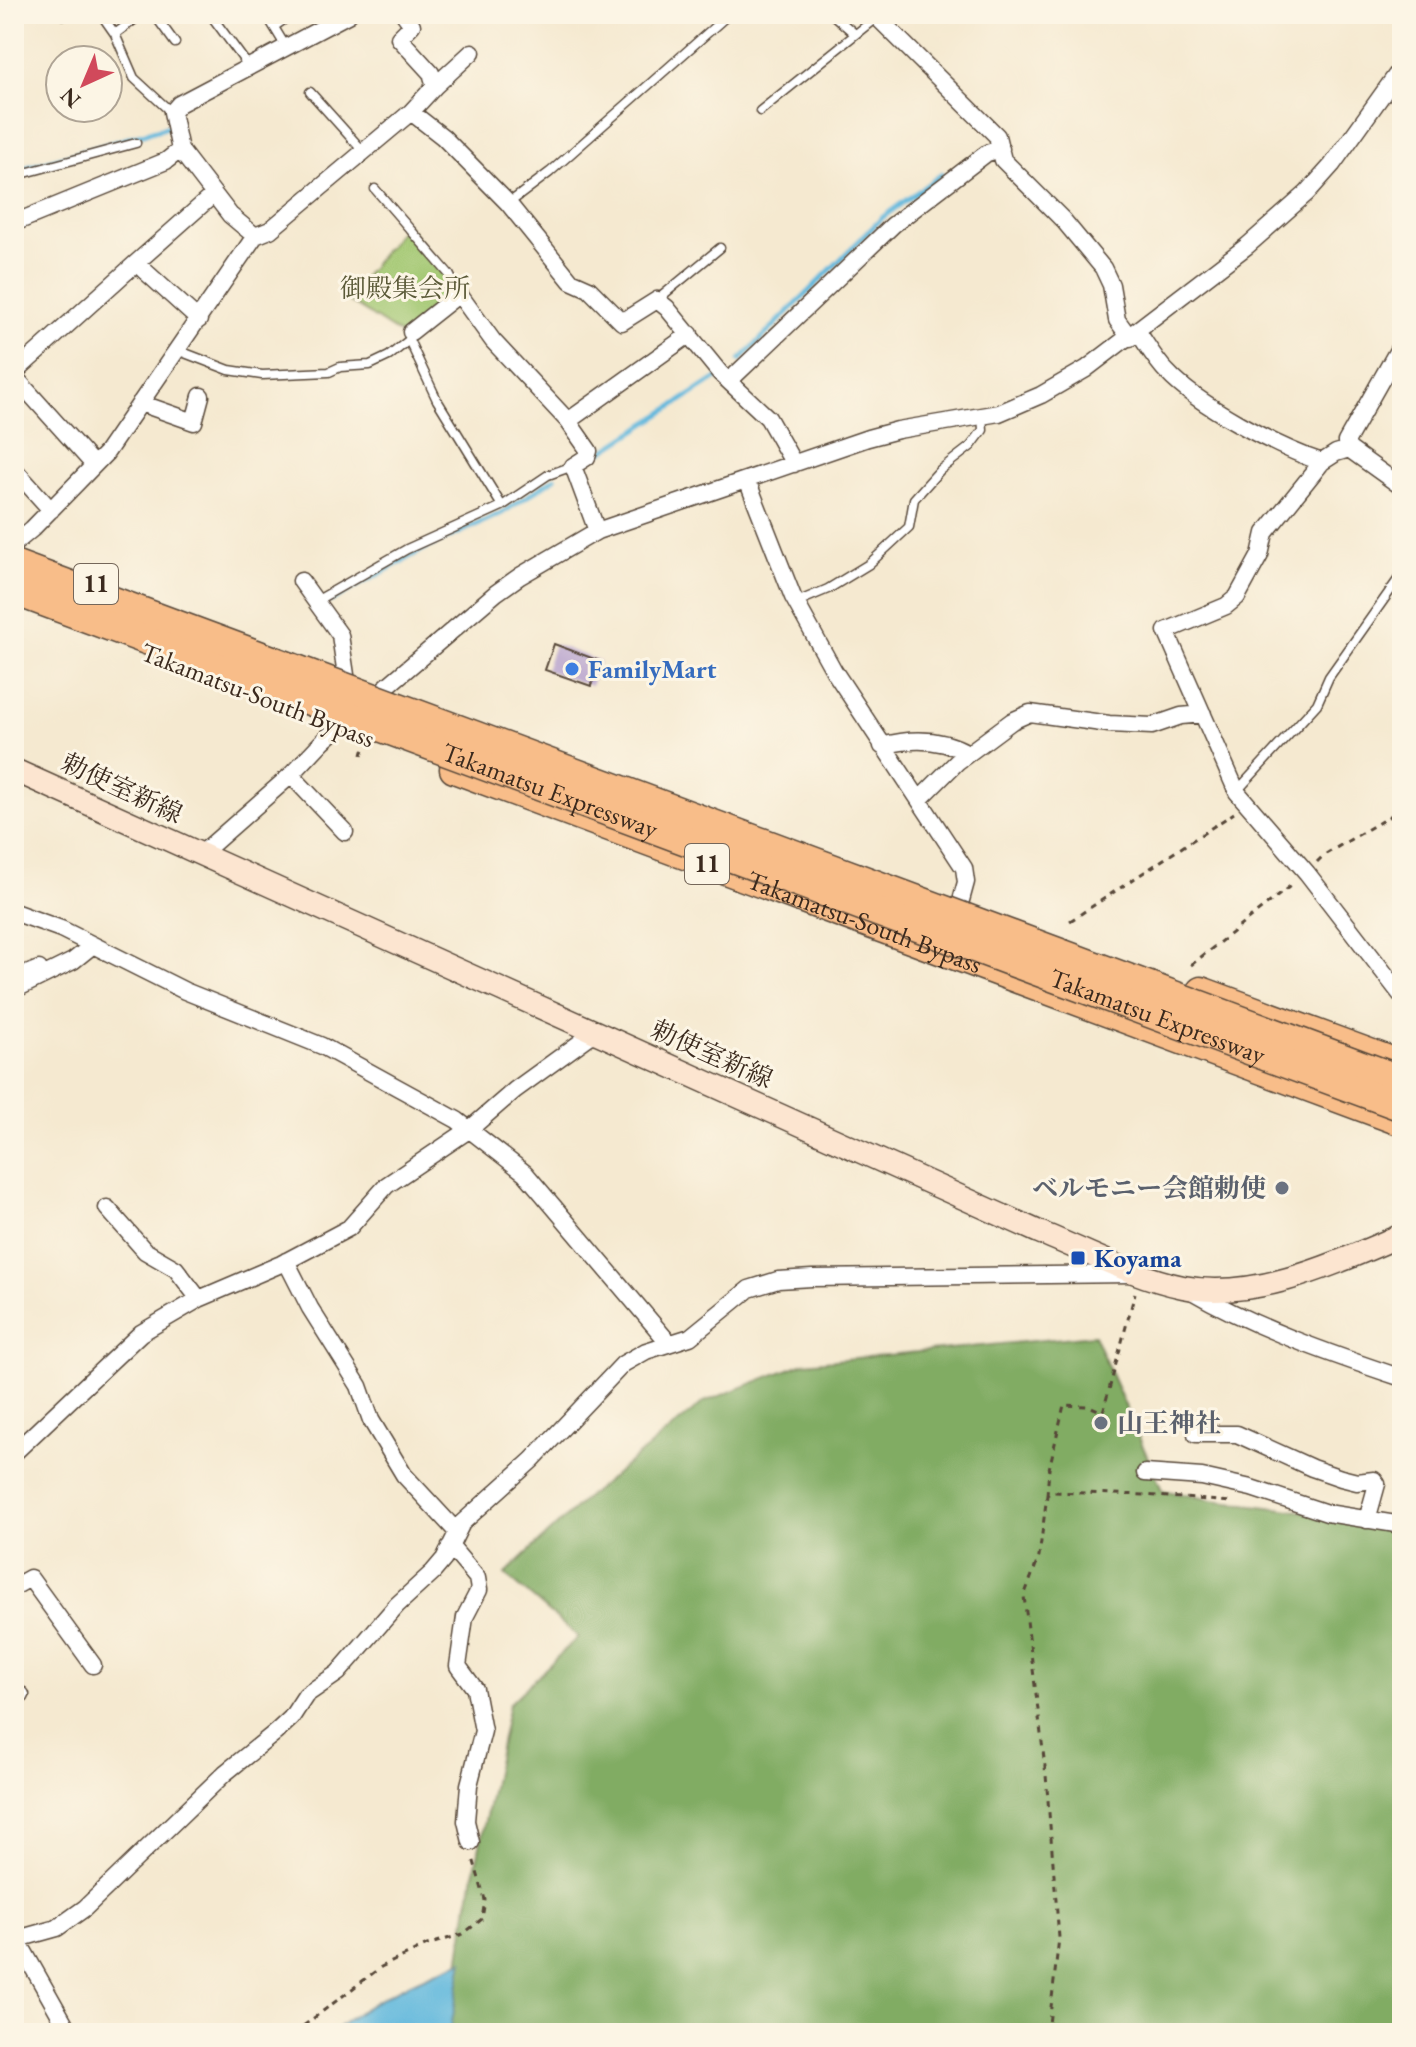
<svg xmlns="http://www.w3.org/2000/svg" width="1416" height="2047" viewBox="0 0 1416 2047" font-family="'EB Garamond','Noto Serif JP',serif">
  <style>
    .green { fill: #a2c771; stroke: #6e7848; stroke-width: 2 }
    .forest { fill: #81ac63; stroke: #5e6b40; stroke-width: 2 }
    .water { fill: #60b8dd; stroke: #4e717e; stroke-width: 2 }
    .lines { fill: none; stroke-linecap: round; stroke-linejoin: round }
    .stream { stroke: #60b8dd; stroke-width: 5 }
    .building { fill: #b7a3ce }
    .lane-casing { stroke: #574739; stroke-width: 11 }
    .street-casing { stroke: #574739; stroke-width: 19 }
    .secondary-casing { stroke: #574739; stroke-width: 25 }
    .highway-casing { stroke: #574739; stroke-width: 31 }
    .path { stroke: #574739; stroke-width: 3; stroke-dasharray: 6 6; stroke-linecap: butt }
    .lane { stroke: #fff; stroke-width: 8 }
    .street { stroke: #fff; stroke-width: 16 }
    .secondary { stroke: #fce5d0; stroke-width: 22 }
    .highway { stroke: #f8bd89; stroke-width: 28 }
    .highway-bridge-casing { stroke: #574739; stroke-width: 31; stroke-linecap: butt }
    .highway-bridge { stroke: #f8bd89; stroke-width: 28 }
    .shop-dot { fill: #3f7fe0; stroke: #fcf5e5; stroke-width: 3 }
    .worship-dot { fill: #6b7280; stroke: #fcf5e5; stroke-width: 3 }
    .transit-dot { fill: #1a4fb4; stroke: #fcf5e5; stroke-width: 3 }
    .labels { text-anchor: middle; stroke-width: 6; stroke-linejoin: round; paint-order: stroke }
    .shield { fill: #fcf5e5; stroke: #75675a; stroke-width: 2 }
    .shield-label { font-size: 24px; font-weight: bold; fill: #3b2a1e }
    .park-label { font-size: 26px; fill: #5a5937; stroke: #fcf5e5 }
    .shop-label { font-size: 26px; font-weight: bold; fill: #366cbe; stroke: #fcf5e5; text-anchor: start }
    .street-label { font-size: 26px; fill: #3b2a1e; stroke: #fcf5e5 }
    .worship-label { font-size: 26px; font-weight: bold; fill: #5b616d; stroke: #fcf5e5; text-anchor: end }
    .transit-label { font-size: 26px; font-weight: bold; fill: #164399; stroke: #fcf5e5; text-anchor: start }
  </style>
  <rect width="100%" height="100%" fill="#fcf5e5"/>
  <filter id="ink" filterUnits="userSpaceOnUse"><feTurbulence type="fractalNoise" baseFrequency=".0125" numOctaves="2"/><feDisplacementMap in="SourceGraphic" scale="16" xChannelSelector="R" yChannelSelector="G"/><feConvolveMatrix kernelMatrix="1 2 1 2 8 2 1 2 1" color-interpolation-filters="sRGB"/></filter>
  <filter id="wash" filterUnits="userSpaceOnUse"><feTurbulence type="fractalNoise" baseFrequency=".006" numOctaves="4" result="noise"/><feDisplacementMap in="SourceGraphic" scale="32" xChannelSelector="R" yChannelSelector="G"/><feGaussianBlur stdDeviation="1.8" result="paint"/><feColorMatrix in="noise" values="0 0 0 0 0 0 0 0 0 0 0 0 0 0 0 0 0 1.4 0 .05"/><feComposite in="paint" operator="in"/></filter>
  <g filter="url(#wash)">
    <rect width="100%" height="100%" fill="#f5e9d0"/>
    <path class="green" d="M406,224L459,294L409,340L346,299Z"/>
    <path class="forest" d="M1094,1335L1162,1490L1213,1500L1402,1524V2033H449L468,1904L509,1704L578,1637L505,1574L586,1498L704,1402L804,1363Z"/>
    <path class="water" d="M463,1961L450,2033H331C371,2000 415,1979 463,1961Z"/>
    <g class="lines">
      <path class="stream" d="M14,171L167,127
        M740,360L883,217L942,174
        M602,452L720,376
        M330,601L424,549L502,513L555,478"/>
    </g>
    <g id="blocks">
      <path class="building" d="M554,644L600,661L591,686L545,670Z"/>
    </g>
  </g>
  <g filter="url(#ink)">
    <use href="#blocks" fill-opacity="0" stroke="#574739" stroke-width="2"/>
    <g class="lines">
      <g class="lane-casing">
        <path id="lane" d="M101,14L115,34L134,78L171,112
          M154,14L175,43
          M210,14L249,67
          M266,14L286,47
          M832,14L855,34
          M63,15L64,14
          M275,26L292,14
          M115,34L142,14
          M310,92L363,151
          M760,111L877,17
          M14,176L136,143
          M375,189L449,274L459,294
          M509,203L550,172L729,14
          M657,300L720,248
          M410,336L409,340L437,400L502,506
          M177,350L229,370L262,375L329,372L340,367L370,365L389,356L409,340
          M316,601L407,549L502,506L548,475L573,466
          M797,602L828,589L869,564L909,527L914,499L940,470L971,446L983,430L982,416
          M1237,791L1317,704L1329,677L1402,574"/>
      </g>
      <g class="street-casing">
        <path id="street" d="M404,14L412,25L399,38L431,73L435,86L411,112
          M874,14L997,136L1003,160L1064,221L1103,268L1111,285L1117,320L1130,338
          M435,86L472,52
          M14,223L166,161L180,150L172,112L179,104L349,14
          M255,236L270,230L411,112L443,137L508,203L571,281L589,289L622,322L657,300L667,308L720,373L768,418L794,464
          M136,263L214,194
          M411,332L459,294L493,341L568,421
          M1138,332C1147,345 1156,361 1167,372C1197,405 1279,448 1322,462L1336,453L1349,449
          M1402,343L1346,442L1349,449L1402,487
          M14,373L136,263L199,320
          M14,376L94,465
          M729,381L893,225L987,153L1001,149
          M140,403L194,422L201,396
          M1322,462L1265,533L1260,555L1237,597L1226,606L1166,631L1237,792L1307,873L1402,996
          M14,469L51,510
          M747,480L793,597L834,671L964,868L966,882L960,904
          M597,531L573,466L587,457L589,451L568,421L690,334
          M14,544L32,529L106,453L255,236L230,215L180,150
          M301,581L340,635L346,675
          M882,746C911,738 941,738 968,753
          M291,775L345,832
          M920,799L957,762L1012,721L1030,713L1109,724L1152,726L1181,716L1203,714
          M200,855L291,775L323,741L496,593L520,576L597,531L868,438L898,430L999,413L1041,395L1086,369L1247,246L1307,193L1332,165L1402,67
          M14,912L61,929L185,991L322,1046L457,1120L525,1173L669,1343
          M14,976H22L39,969
          M14,990L73,961L93,945
          M107,1208L145,1251L176,1269L199,1299
          M286,1261L310,1308L359,1386L371,1420L404,1475L457,1532
          M1190,1290C1255,1328 1330,1354 1402,1378
          M1196,1434H1237L1312,1468L1341,1478L1357,1482L1374,1480L1377,1484L1367,1520
          M14,1453L141,1333L199,1299L281,1264L349,1228L387,1185L470,1129L515,1090L595,1032
          M1145,1473L1202,1477L1251,1488L1327,1513L1402,1525
          M450,1546L477,1578L479,1590L465,1617L458,1666L475,1689L483,1731L469,1785L466,1821L471,1842
          M14,1587L30,1578L93,1665
          M14,1699L21,1695
          M14,1934L70,2033
          M14,1940L57,1928L85,1908L225,1773L276,1732L291,1718L306,1695L338,1673L397,1605L433,1572L444,1559L462,1523L532,1460L623,1364L646,1351L690,1337L749,1289L778,1280L812,1278L1131,1274"/>
      </g>
      <g class="secondary-casing">
        <path id="secondary" d="M14,770L1039,1232C1086,1251 1134,1277 1183,1287C1257,1301 1336,1263 1402,1235"/>
      </g>
      <g class="highway-casing">
        <g id="highway">
          <path id="s1" d="M454,769L1402,1122"/>
          <path d="M1201,991L1402,1065"/>
        </g>
      </g>
      <path class="path" d="M362,755L363,751L369,754
        M1317,862L1324,855L1402,809
        M1070,921L1234,813
        M1191,965L1294,883
        M1047,1495L1049,1469L1064,1405L1089,1406L1103,1412L1135,1293
        M294,2033L381,1967L427,1945L463,1934L482,1919L485,1900L473,1858
        M1048,2033L1059,1938L1046,1775L1024,1596L1039,1557L1047,1495L1053,1492L1145,1495L1231,1502"/>
      <use href="#lane" class="lane"/>
      <use href="#street" class="street"/>
      <use href="#secondary" class="secondary"/>
      <use href="#highway" class="highway"/>
      <g class="highway-bridge-casing">
        <g id="highway-bridge">
          <path d="M14,564L1402,1080"/>
          <path id="s2" d="M14,591L1402,1107"/>
        </g>
      </g>
      <use href="#highway-bridge" class="highway-bridge"/>
    </g>
  </g>
  <circle class="shop-dot" cx="572" cy="669" r="8"/>
  <g class="worship-dot">
    <circle cx="1282" cy="1188" r="8"/>
    <circle cx="1101" cy="1423" r="8"/>
  </g>
  <rect class="transit-dot" x="1070" y="1250" width="16" height="16" rx="4"/>
  <g class="labels">
    <g class="shield">
      <rect x="74" y="564" width="44" height="40" rx="6"/>
      <rect x="685" y="844" width="44" height="40" rx="6"/>
    </g>
    <g class="shield-label">
      <text x="96" y="592">11</text>
      <text x="707" y="872">11</text>
    </g>
    <g class="park-label">
      <text x="405" y="297">御殿集会所</text>
    </g>
    <g class="shop-label">
      <text x="588" y="678">FamilyMart</text>
    </g>
    <g class="street-label">
      <text transform="translate(258 695) rotate(21)" y="9">Takamatsu-South Bypass</text>
      <text transform="translate(122 788) rotate(25)" y="9">勅使室新線</text>
      <text dy="9" stroke="none"><textPath href="#s2" startOffset="572">Takamatsu Expressway</textPath></text>
      <text dy="9" stroke="none"><textPath href="#s1" startOffset="438">Takamatsu-South Bypass</textPath></text>
      <text dy="9" stroke="none"><textPath href="#s2" startOffset="1220">Takamatsu Expressway</textPath></text>
      <text transform="translate(712 1054) rotate(24)" y="9">勅使室新線</text>
    </g>
    <g class="worship-label">
      <text x="1266" y="1197">ベルモニー会館勅使</text>
      <text x="1117" y="1432" text-anchor="start">山王神社</text>
    </g>
    <g class="transit-label">
      <text x="1094" y="1267">Koyama</text>
    </g>
  </g>
  <rect width="1416" height="2047" fill="none" stroke="#fcf5e5" stroke-width="48"/>
  <g transform="translate(84 84) rotate(224)"><circle r="38" fill="#fcf5e5" stroke="#afa495" stroke-width="2"/>
  <path d="M0-6L14 30L0 20L-14 30Z" fill="#d1495b"/>
  <text y="-12" font-size="22" font-weight="bold" text-anchor="middle" fill="#3b2a1e">N</text>
  </g>
</svg>
